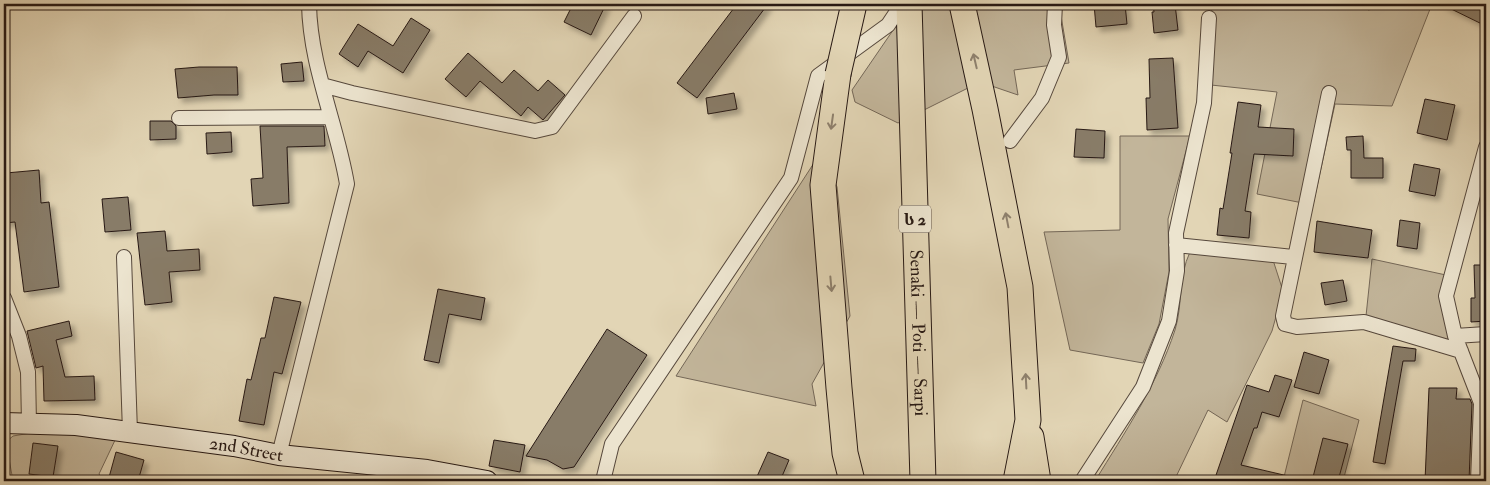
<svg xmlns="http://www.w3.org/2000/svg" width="1490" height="485" viewBox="0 0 1490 485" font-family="'IM FELL Double Pica','Noto Serif Georgian',serif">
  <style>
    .green { fill: #c2b59a; stroke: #746757 }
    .building { fill: #887b68; stroke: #271914; filter: url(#shadow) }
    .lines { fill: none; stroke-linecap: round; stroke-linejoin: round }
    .street-casing { stroke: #56483c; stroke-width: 16 }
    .secondary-casing { stroke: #271914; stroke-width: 22 }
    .highway-casing { stroke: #271914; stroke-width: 27 }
    .street { stroke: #ece4cf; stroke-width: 14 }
    .secondary { stroke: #ece4cf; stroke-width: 20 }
    .highway { stroke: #e2d5b5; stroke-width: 25 }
    .highway-bridge-casing { stroke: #271914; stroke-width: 27; stroke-linecap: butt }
    .highway-bridge { stroke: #e2d5b5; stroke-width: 25 }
    .oneway { stroke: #8e806d }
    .labels { text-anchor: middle; stroke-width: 4; stroke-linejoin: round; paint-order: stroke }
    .shield { fill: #ece4cf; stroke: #62564c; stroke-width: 1 }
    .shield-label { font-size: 16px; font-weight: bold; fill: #271914 }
    .street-label { font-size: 18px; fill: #271914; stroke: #ece4cf }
  </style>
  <defs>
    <filter id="shadow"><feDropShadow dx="4.5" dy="4.5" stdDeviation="2.5" flood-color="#0004"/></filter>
  </defs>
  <rect width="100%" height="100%" fill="#e2d5b5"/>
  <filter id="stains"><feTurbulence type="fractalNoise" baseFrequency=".004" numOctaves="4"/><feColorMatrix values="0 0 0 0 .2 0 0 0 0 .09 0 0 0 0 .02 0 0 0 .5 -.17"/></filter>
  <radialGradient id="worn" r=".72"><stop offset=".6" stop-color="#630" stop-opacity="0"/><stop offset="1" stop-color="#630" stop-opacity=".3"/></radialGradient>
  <path class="green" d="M911,4H1059L1069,63L1014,70L1018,95L980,82L898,123L855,102L852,90Z
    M1211,4H1363L1368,10L1399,4H1432L1392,106L1335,104L1313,205L1257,194L1277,92L1211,85L1214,36Z
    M1120,136H1190L1168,219L1169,272L1159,324L1143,363L1070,350L1044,232L1120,230Z
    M823,149L837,187L850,316L812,384L816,406L676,376Z
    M1190,252L1273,260L1283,291L1272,331L1227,422L1208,410L1174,481H1095C1125,432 1157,385 1175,330C1183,304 1178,277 1190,252Z
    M1372,259L1446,275L1440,301L1451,341L1366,316Z
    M1303,400L1359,420L1343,481H1283Z
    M31,433L117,436L99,474L104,481H13L6,442L13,436Z"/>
  <path class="building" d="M573,4H606L591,35L564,22Z
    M737,4H768L697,98L677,83Z
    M1094,4H1125L1127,24L1096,27Z
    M1153,4H1175L1178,30L1154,33L1152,12H1154Z
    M1441,4H1486V26Z
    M411,18L430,30L403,73L368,51L358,67L339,54L358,24L393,46Z
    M468,53L502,83L514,70L538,91L548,80L565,95L543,120L528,107L521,116L480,81L466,97L445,79Z
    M1173,58L1178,128L1147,130L1146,98H1150L1149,59Z
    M302,62L304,81L283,82L281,64Z
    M199,67H237L238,95H214L178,98L175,69Z
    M734,93L737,109L708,114L706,98Z
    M1425,99L1455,105L1447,140L1417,133Z
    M1238,102L1261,105L1258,127L1294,129L1293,156L1254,154L1245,211L1251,212L1249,238L1217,235L1220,208L1223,209L1232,153H1230Z
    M150,121H171L176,126V139L150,140Z
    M260,126H324L325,146L287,147L289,203L253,206L251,179L263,178Z
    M1076,129L1105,131L1104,158L1074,157Z
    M231,132L232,152L207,154L206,133Z
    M1363,136L1364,158H1383V178H1351V150H1347L1346,137Z
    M1414,164L1440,169L1435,196L1409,191Z
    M39,170L41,203L49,202L59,287L24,292L15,222L4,223V207H8L6,173Z
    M128,197L131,230L105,232L102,199Z
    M1400,220L1420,223L1417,249L1397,246Z
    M1317,221L1372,230L1368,258L1314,252Z
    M165,231L167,251L199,249L200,270L169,272L172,302L145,305L137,233Z
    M1474,265H1486V321L1471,322V298H1475Z
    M1343,280L1347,301L1325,305L1321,283Z
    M438,289L485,298L481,320L449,314L439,363L424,360Z
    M274,297L301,302L282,374L274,372L264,425L239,421L247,379L251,380L261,338H265Z
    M69,321L72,336L56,340L65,377L94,376L95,400L44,401L43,366L36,368L27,331Z
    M607,329L647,355L574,467L563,469L547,460L526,456Z
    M1393,346L1416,349L1415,361H1403L1385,464L1373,462Z
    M1304,352L1329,360L1319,394L1294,387Z
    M1275,375L1292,380L1279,417L1262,412L1257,428H1254L1241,465L1288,476V481H1214L1247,385L1269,392Z
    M1429,388H1457L1456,399H1470L1472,404L1469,481H1425Z
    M1323,438L1348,444L1338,481H1312Z
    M494,440L525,445L520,472L489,466Z
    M33,443L58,446L53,477L29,474Z
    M116,452L144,460L138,481H108Z
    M768,452L789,460L780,481H755Z"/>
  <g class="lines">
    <g class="street-casing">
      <path id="street" d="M322,85L352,93L535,131L552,127L634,16
        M1329,93L1283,316L1285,324L1297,327L1364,322L1461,351
        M179,118L330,117
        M1010,141L1042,98L1059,57L1054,25L1055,4
        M1176,245L1293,257
        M124,257L130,432
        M4,298L19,336L28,372L29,424
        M1455,336L1486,334
        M279,455L347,184C337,124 310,66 309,4
        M603,481L612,444L791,178L818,76L888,25L902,4
        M1082,481L1143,387L1169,321L1177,271L1176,233L1204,103L1209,18
        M1478,481L1481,403L1455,336L1446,296L1486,147"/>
    </g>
    <g class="secondary-casing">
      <g id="secondary">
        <path id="s1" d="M4,423L76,425L234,446L279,455L427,470L487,481"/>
      </g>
    </g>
    <g class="highway-casing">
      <g id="highway">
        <path id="s2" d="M909,4L923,481"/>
        <path d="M962,4L985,109L1020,287L1028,420L1016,481"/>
        <path d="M838,74L823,185L839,388L845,453L852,481"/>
        <path d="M1031,437L1038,481"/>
      </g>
    </g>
    <use href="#street" class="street"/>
    <use href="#secondary" class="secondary"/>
    <use href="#highway" class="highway"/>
    <g class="highway-bridge-casing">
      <path id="highway-bridge" d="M838,74L854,4"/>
    </g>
    <use href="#highway-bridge" class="highway-bridge"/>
  </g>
  <defs><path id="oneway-shaft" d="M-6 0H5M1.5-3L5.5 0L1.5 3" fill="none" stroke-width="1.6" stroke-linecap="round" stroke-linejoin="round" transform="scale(1.25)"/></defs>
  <g class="oneway">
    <use href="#oneway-shaft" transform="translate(975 61) rotate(-103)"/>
    <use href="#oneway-shaft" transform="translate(832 122) rotate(98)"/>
    <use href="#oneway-shaft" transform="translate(1007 220) rotate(-101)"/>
    <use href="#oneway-shaft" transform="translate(831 284) rotate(85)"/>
    <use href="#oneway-shaft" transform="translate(1026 381) rotate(-93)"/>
  </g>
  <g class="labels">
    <rect class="shield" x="899" y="205.5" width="32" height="27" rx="4"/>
    <g class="shield-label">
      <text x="915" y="225">ს 2</text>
    </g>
    <g class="street-label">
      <text dy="6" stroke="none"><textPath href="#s2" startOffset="329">Senaki — Poti — Sarpi</textPath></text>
      <text dy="6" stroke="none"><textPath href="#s1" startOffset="244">2nd Street</textPath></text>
    </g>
  </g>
  <rect width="1490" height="485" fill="none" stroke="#e2d5b5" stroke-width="20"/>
  <rect x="5" y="5" width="1480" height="475" fill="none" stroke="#271914" stroke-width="2.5"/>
  <rect x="10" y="10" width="1470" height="465" fill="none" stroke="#271914"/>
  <rect width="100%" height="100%" filter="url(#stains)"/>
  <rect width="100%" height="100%" fill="url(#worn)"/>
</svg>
